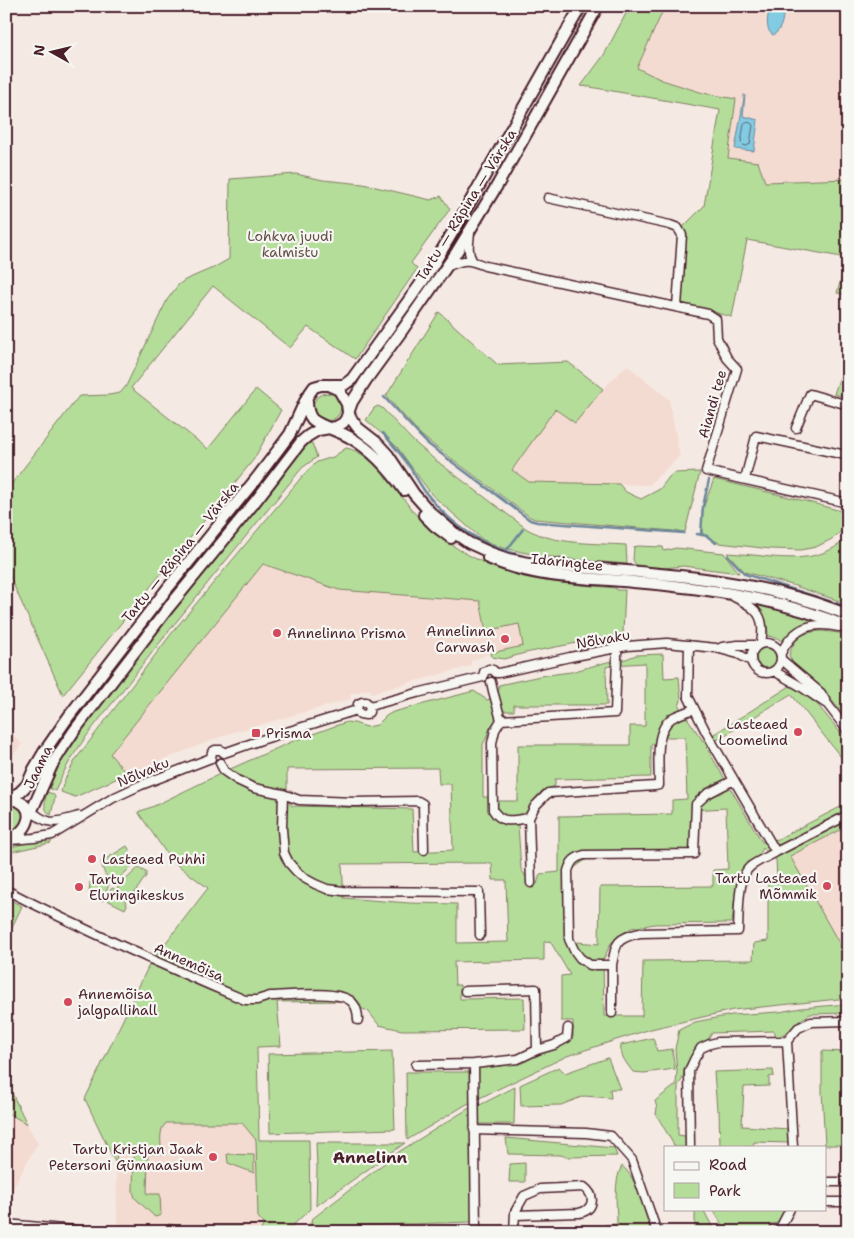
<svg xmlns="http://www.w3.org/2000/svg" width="854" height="1238" viewBox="0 0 854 1238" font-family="'Shantell Sans',sans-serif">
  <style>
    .built { fill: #f4dbd1 }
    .green { fill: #b4dd9a; stroke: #7f7e62; fill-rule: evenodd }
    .water { fill: #82cce3; stroke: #6c8799 }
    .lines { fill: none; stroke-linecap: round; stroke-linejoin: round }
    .shore { stroke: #606475; stroke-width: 1 }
    .stream { stroke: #6c8799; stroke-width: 2.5 }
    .minor-casing { stroke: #4a1f2b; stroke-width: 11 }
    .major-casing { stroke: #4a1f2b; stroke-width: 14 }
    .minor { stroke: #f6f6f2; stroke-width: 8 }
    .major { stroke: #f6f6f2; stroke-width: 10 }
    .poi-dot { fill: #d1495b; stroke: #f6f6f2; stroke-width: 2 }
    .labels { text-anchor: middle; stroke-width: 4.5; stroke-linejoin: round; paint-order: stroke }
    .street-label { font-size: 14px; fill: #4a1f2b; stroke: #f6f6f2 }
    .park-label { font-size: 14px; fill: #644e47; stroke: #f6f6f2 }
    .poi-label { font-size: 14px; fill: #4a1f2b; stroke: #f6f6f2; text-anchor: start }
    .quarter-label { font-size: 16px; font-weight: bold; fill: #4a1f2b; stroke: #f6f6f2 }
  </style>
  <rect width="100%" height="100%" fill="#f5eae3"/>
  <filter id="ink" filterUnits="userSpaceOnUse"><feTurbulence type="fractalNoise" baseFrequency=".02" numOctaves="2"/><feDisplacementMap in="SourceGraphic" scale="10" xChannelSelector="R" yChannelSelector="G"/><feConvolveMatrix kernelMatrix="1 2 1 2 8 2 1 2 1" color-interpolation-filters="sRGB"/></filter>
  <g filter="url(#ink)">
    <path class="built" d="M665,6H848V179L765,182L758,162L728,158L736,99L703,93L662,80L637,68Z
      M627,365L669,399L680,456L649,485L529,482L512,470L555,409L575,423L603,389Z
      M263,564L339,590L480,601L519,623L523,646L491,653L471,661V666L372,693L369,689L350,694L351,699L231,733L127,774L110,754Z
      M6,727L22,744L6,764Z
      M848,826V959L790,856Z
      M137,1084L217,1092L256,1140L259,1141L309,1140L310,1209L286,1232H135L117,1222L116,1164L117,1151Z
      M6,1112L27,1124L38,1143L8,1197L6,1205Z
      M312,1219L311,1227L409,1224V1232H299Z"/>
    <path class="green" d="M630,6H665L637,68L662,80L703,93L736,99L728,158L758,162L765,182L848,179V295L837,293L847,258L747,240L732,317L681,304L683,227L704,206L720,110L590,87L581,86L604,55Z
      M296,174L323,180L363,184L431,200L441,196L450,209L411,263L417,269L355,359L308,327L290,348L213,286L131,388L208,449L256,389L281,410L254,459L63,695L6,568V491L79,396L109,395L120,393L126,386L167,300L178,285L185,280L215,267L229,259L230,179Z
      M439,312L498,365L568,362L603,389L575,423L555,409L512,470L529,482L619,484L626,492L641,499L660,489L669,477L674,473L700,472L685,532L535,519L530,517L432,444L421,435L386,396Z
      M848,352V398L834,394Z
      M313 407a14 14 0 1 1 28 0a14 14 0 1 1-28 0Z
      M378,406L382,408L412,440L434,459L527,529C556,545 594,543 626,545L627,564L566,559L531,554L504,548L483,540L432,495L397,447L366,420L374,408Z
      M310,443H312L317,457L302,468C244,539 185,609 129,682C103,716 72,749 56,789L55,791L49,788L64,755L82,730L147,644L281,479C289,466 298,452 310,443Z
      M346,448C375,453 399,495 417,516C423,523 432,530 440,536C461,554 498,571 525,577C555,584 586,585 616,588L617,590H625L623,634L525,653L504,659L492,657L491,653L523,646L519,624L486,631L480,601L339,590L263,564L110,754L127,774L75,797L61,792L64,781L76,759L175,629L305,473L317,462L333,457Z
      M714,479L805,501L848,513V525L844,529L832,539L816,547L801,550L771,549L719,543L702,533V511Z
      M848,537V604L792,585L745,572L727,553C742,554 756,555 771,557C800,559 825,559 848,537Z
      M638,546L663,547L664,551L676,548L724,553L739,573L683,566L664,568L636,565L633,560L634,547Z
      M755,602L819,620C803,622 792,630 783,642L777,638L768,636C768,624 764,611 754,604Z
      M822,631L848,634V720L819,685L808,675L794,666L789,655C795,636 804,632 822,631Z
      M756 657a11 11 0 1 1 22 0a11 11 0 1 1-22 0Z
      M663,654L664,678L679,677L681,701L679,706L703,741L790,686L801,692L817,704L848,742V766L791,694L706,747L762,842L778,839L848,803V826L790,856L848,959V998L733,1010L651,1029L616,1040L567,1056L467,1104L407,1140L406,1072H472L478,1067L515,1064L539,1055L573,1037V1021H561V976L570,975L550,941L544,942V960L454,962L455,985H460V999L524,998L525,1029L402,1030L379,1025L368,1011L341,1001L277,1002L281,1046L257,1047L259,1140H309L310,1209L286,1232H260L264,1224L258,1217L256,1140L242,1123H166C158,1131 161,1144 162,1154H148L147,1194H160L161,1215L155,1217L135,1198L133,1191L134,1153L128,1147C116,1148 117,1153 116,1164L85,1099L150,963L208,888L171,860L138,812L154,806L228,770L291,742L335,726L347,722L354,723L367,727L377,725L386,716L393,712L474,691L487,700L498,695L499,685L540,676L571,672L611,661L626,659L636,655ZM645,663V726H630V745H518V801H490L489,797H483V744C487,739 487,734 490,728C493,722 499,717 504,711H514V705H607L606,667L613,665ZM667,737H685L687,799L672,800V814L559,816V872L540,874L537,884L531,885L521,869L518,825L534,800L542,791L555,786V779L651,777V745ZM438,768L439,784H451L453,850L414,852L412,809L292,806L287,799V769ZM726,808L728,869L713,870V886L600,887L599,944L566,941V884L574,868L594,854L690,851L692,810ZM763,848L776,860L777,880H768V941L754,943L753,960L643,961L642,1016H604L603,960L611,943L631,928L655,924L732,923C734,909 735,878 744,868C753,858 756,863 763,848ZM492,863L493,880H506L508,942L457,943V904L409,903L344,898L342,864Z
      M47,792L53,794L55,797L51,815C42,809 45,801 47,792Z
      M6,805C21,804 25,813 22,826L11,834H6Z
      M51,840V843L6,853V848C14,847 19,844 26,843C35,841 43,842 51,840Z
      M127,846L130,851L126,854L133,865C118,880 108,892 101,862Z
      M138,868L146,872V876L129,901L117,888Z
      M90,882H102L109,884L103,901L89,894Z
      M113,888C119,892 125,899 127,905L125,909L107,900L111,889Z
      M6,898L22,906L6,940Z
      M848,1004V1013L810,1014L799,1021L790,1030L777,1038L774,1031L712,1033C708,1042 704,1040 699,1046C694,1052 688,1060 685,1067C682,1076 686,1076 678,1085V1135L685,1136L686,1147H675L656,1114L657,1108L655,1101L676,1085L677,1071L675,1049L679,1030L695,1022L732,1015L779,1012L801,1008Z
      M653,1038L657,1051L672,1049L675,1069L644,1073L633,1072C627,1064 619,1055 621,1045Z
      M392,1051L395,1129L270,1133L268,1054Z
      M822,1051L848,1052V1145H825L822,1092Z
      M608,1058L620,1089H610L611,1098L584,1096L561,1105L521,1106L520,1085L559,1067L565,1073Z
      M773,1070L774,1076L769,1077V1086L744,1087L742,1126L789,1129L790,1143L754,1142L753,1147H720L719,1110H717L714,1072Z
      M6,1081L27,1124L6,1112Z
      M515,1087L514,1124H477L476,1107Z
      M471,1107L472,1222L310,1227L312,1219L400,1151Z
      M506,1138L614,1148L617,1156L569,1157L560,1155L508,1154Z
      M316,1143H405L316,1206L317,1168Z
      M227,1154L254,1155V1173L228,1163Z
      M525,1163V1182H509L510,1164Z
      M622,1166C637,1177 645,1213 651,1232H604V1225L617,1224C617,1207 613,1181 622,1166Z
      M695,1209H703L715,1232H695Z
      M713,1209H786L781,1223L770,1224V1232H726Z
      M169,1224L183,1227L240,1226L243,1232H166Z"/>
    <path class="water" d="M770,6H784C783,16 783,30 773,35C764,29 768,16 770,6Z
      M744,95H745L743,116L758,120L754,151L735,149L744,98Z"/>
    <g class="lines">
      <path class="shore" d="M746,122L751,123L753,125L750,144L747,146L743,145L741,143L744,124Z"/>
      <path class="stream" d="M384,397L419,435L428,444L530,520L537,522L684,533
        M383,433C391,443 400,453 407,463C414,473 419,483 426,493C447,520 473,540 506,551L523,529
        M697,534L707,536L716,543
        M701,534L703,506L709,480
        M506,551L527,557
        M728,556L745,574L848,607"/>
      <g class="minor-casing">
        <path id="minor" d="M548,198L670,225L678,228L682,235L677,307
          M470,233C469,242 467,252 472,260
          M448,266C465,259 468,259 485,266L708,314L716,319L717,338L727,358L737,369L706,471L848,503
          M796,428L810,394L848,405
          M745,479L756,436L841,454
          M734,597C757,608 766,616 761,643
          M751 658a15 15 0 1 1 30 0a15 15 0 1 1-30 0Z
          M689,645L688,696L706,732L776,852L848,815
          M722,647L738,645H757
          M781,653C794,627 812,621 839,627
          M782,660L821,693L828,705L848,731
          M774,671L800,686L825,703
          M483,677L484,672L489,669L493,670L496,673H499L570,657L627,646L667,643L716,648L738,654L751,661
          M491,682L493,691L501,720
          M370,706L417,693L483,677
          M357,710L360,714L366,715L369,712L370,706
          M357,710L358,704L362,702H366L370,706
          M224,753L261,740L357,710
          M211,758L212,752L215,750H221L224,753
          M220,763L224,771L237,780L254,788L283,794L299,800L355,802L418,801L423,804L424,850
          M734,780L707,794L696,804L694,854L584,855C574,858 571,861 568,871L569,939L574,950L580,958L590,965H612C616,943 616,938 640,933L738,931C739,914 737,876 751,866C759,860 768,857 776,852
          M283,794L282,829L284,853L289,863L297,872L304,878L315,884L327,889L343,891L479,892L480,935
          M28,808C48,827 55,823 79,816
          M529,818L535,806L548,793L655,786L659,785C659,765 654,730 672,718C679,714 687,712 694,709
          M11,840L34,838L52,835L113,798L141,785L211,758
          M531,883L529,818C514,820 502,825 493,810L492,743L495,730L501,720L615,713L617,658V648
          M6,890C84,930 164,966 245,1000H257L270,996H275C291,995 341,990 352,1002C357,1007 358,1013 358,1020
          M465,991L536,989L537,1050L518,1059L474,1064L476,1232
          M612,1013V965
          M787,1041L798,1028L811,1022L848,1021
          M537,1050L554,1045L567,1038L568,1028
          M416,1065L474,1064
          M474,1130L586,1133L611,1136L632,1160L657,1232
          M690,1147L689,1071L695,1058L701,1048L710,1044L718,1042L787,1041L793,1147
          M825,1182H848
          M825,1202H848
          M6,1224L97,1232
          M514,1232L515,1212L524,1196L540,1189L584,1187C596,1196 594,1210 579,1213L515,1215
          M778,1232L790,1209"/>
      </g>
      <g class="major-casing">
        <path id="major" d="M331,385H344L352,379L427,275L454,230L581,6
          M307,401C307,407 308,414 312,419C319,426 342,432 351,438C373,451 390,470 404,490
          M424,515L435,526L451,538
          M488,558C535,579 583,577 633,582C706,588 780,598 848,627
          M8,799L20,792L27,785L34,769L44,752L69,716L167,589L256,479L278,450L290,434L307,397L314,387L321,385H328L339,390L347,404L348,412L352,420L358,428L376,442L388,455L414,494L430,512L453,532L469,543L491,553L508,559L528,563C623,572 720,573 812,602C824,606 836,610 848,615
          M29,817L52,765L62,749L74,731L169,607L254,503L301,442L308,436L318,430L336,427L343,423L346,419L352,402L366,380L401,332L456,253L498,184L598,6
          M6,840C31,834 40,801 8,799"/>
      </g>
      <use href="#minor" class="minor"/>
      <use href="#major" class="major"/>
    </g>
  </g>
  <g class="poi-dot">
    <circle cx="277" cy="633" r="5"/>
    <circle cx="505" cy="639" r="5"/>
    <circle cx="798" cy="732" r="5"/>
    <rect x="251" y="728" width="10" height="10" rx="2.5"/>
    <circle cx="92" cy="859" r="5"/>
    <circle cx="827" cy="886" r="5"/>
    <circle cx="79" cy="887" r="5"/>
    <circle cx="68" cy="1002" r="5"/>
    <circle cx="213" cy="1157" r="5"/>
  </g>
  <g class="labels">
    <g class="street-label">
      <text transform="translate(466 205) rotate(-58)" y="5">Tartu — Räpina — Värska</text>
      <text transform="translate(712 404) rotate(-74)" y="5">Aiandi tee</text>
      <text transform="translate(180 552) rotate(-51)" y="5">Tartu — Räpina — Värska</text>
      <text transform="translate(567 562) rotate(6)" y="5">Idaringtee</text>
      <text transform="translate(603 639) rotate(-10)" y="5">Nõlvaku</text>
      <text transform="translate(38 767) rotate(-64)" y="5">Jaama</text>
      <text transform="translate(143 772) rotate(-23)" y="5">Nõlvaku</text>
      <text transform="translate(189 962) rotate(24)" y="5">Annemõisa</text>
    </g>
    <g class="park-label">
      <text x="290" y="241">Lohkva juudi<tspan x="290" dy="16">kalmistu</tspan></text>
    </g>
    <g class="poi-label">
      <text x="495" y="636" text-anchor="end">Annelinna<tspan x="495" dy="16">Carwash</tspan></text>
      <text x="287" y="638">Annelinna Prisma</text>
      <text x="788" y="729" text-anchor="end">Lasteaed<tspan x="788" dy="16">Loomelind</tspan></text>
      <text x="266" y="738">Prisma</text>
      <text x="102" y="864">Lasteaed Puhhi</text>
      <text x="817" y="883" text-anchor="end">Tartu Lasteaed<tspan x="817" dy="16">Mõmmik</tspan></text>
      <text x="89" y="884">Tartu<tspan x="89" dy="16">Eluringikeskus</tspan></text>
      <text x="78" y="999">Annemõisa<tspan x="78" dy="16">jalgpallihall</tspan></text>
      <text x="203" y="1154" text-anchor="end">Tartu Kristjan Jaak<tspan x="203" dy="16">Petersoni Gümnaasium</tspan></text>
    </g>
    <g class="quarter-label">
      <text x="370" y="1163">Annelinn</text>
    </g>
  </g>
  <rect width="854" height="1238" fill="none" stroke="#f6f6f2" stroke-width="25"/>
  <rect x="12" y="12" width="829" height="1213" fill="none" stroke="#4a1f2b" stroke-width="2" filter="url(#ink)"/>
  <rect x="664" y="1146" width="162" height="65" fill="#f6f6f2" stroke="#b1a0a2"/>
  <rect x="674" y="1162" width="25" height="8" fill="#f6f6f2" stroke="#b1a0a2"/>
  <text x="709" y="1170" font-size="15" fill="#4a1f2b">Road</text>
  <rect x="674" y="1183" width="25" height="15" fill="#b4dd9a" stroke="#b1a0a2"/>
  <text x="709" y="1196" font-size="15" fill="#4a1f2b">Park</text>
  <g transform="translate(52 52) rotate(278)" stroke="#f6f6f2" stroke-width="4" paint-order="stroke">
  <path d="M0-4L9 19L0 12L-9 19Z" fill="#4a1f2b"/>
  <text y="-8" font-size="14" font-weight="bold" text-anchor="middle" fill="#4a1f2b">N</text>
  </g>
</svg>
